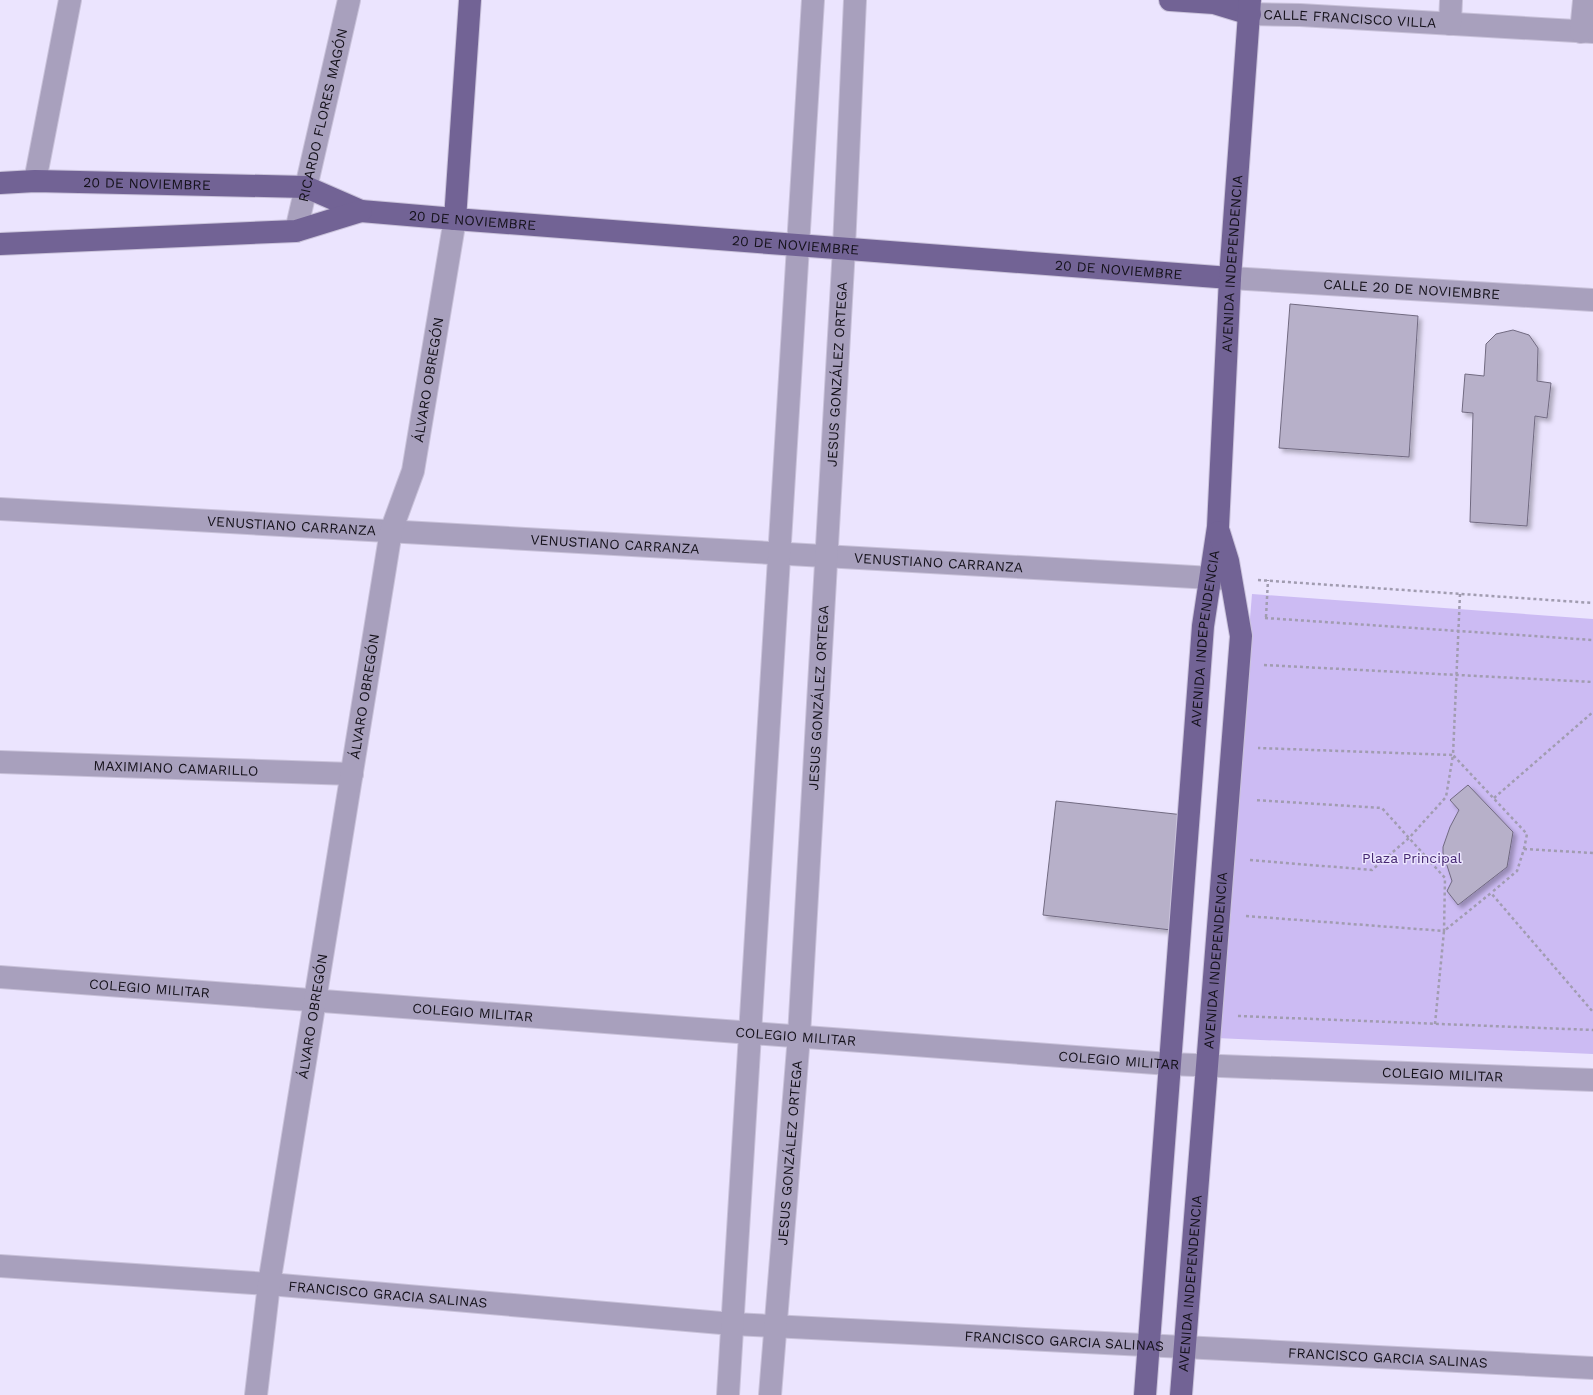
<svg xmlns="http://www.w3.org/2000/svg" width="1593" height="1395" viewBox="0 0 1593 1395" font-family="'Work Sans',sans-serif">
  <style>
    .green { fill: #ccbbf3 }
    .building { fill: #b7b0c9; stroke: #716a81; filter: url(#shadow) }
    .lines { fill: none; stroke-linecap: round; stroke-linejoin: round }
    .minor-casing { stroke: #c9c2da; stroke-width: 24 }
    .primary-casing { stroke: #c9c2da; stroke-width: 24 }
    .path { stroke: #a19cb0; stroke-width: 2.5; stroke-dasharray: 3 3; stroke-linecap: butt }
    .minor { stroke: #a8a0bd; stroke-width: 22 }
    .primary { stroke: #726395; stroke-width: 22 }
    .labels { text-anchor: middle; stroke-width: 3; stroke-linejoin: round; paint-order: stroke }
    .street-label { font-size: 14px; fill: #14111a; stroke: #ebe4fe }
    .park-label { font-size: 14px; fill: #442771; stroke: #ebe4fe }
  </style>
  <defs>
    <filter id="shadow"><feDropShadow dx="3.5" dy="3.5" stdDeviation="2" flood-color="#0004"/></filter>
  </defs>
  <rect width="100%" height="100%" fill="#ebe4fe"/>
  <path class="green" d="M1252,594L1593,619V1054L1216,1038Z"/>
  <path class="building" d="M1290,304L1418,316L1409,457L1279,448Z
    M1513,330L1529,335L1538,348L1537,381L1551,383L1547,418L1535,416L1527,526L1470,522L1473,413L1462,412L1465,374L1484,376L1486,344L1496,334Z
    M1468,785L1513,832L1507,867L1458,905L1447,891L1452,881L1443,853V847L1450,827L1459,810L1450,800Z
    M1056,801L1184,815L1171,930L1043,915Z"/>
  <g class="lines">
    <g class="minor-casing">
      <g id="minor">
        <path id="s1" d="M1250,14L1300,15L1593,32"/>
        <path d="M1450,24L1451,0"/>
        <path d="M1581,32L1584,1"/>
        <path d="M35,181L70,0"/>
        <path id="s2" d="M296,231L349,0"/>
        <path id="s3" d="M1230,278L1593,300"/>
        <path id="s4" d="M0,509L1229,579"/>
        <path id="s5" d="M0,762L352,774"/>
        <path id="s6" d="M0,977L1169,1064L1593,1080"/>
        <path id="s7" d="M0,1266L269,1284L733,1324L1593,1368"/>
        <path id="s8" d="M256,1395L269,1284L391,531L413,471L455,219"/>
        <path d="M728,1395C759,930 789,465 813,0"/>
        <path id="s9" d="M770,1395L799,1036L844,248L855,0"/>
      </g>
    </g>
    <g class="primary-casing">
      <g id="primary">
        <path d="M1170,0L1214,3L1250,14"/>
        <path id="s10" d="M0,183L35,181L306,187L361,211L455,219L1230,278"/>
        <path d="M455,219L470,0"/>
        <path d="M0,244L296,231L361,211"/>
        <path id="s11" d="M1145,1395L1203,626L1218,527L1230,278L1250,0"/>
        <path id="s12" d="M1181,1395L1241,636L1228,561L1219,532"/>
      </g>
    </g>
    <path class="path" d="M1258,580L1593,603
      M1460,594L1453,755L1527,834L1524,849L1517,871L1491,893
      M1266,617L1268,580
      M1265,618L1593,640
      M1264,665L1593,682
      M1494,798L1593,712
      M1524,849L1593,853
      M1250,860L1372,870L1409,838L1446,797L1453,755L1258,748
      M1246,916L1444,931L1445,878L1382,808L1254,800
      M1238,1016L1593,1030
      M1435,1024L1444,931L1491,893L1593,1012"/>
    <use href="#minor" class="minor"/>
    <use href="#primary" class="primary"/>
  </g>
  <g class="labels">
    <g class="street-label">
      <text dy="5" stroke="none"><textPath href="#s1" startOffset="100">CALLE FRANCISCO VILLA</textPath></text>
      <text dy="5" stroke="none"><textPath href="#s2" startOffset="119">RICARDO FLORES MAGÓN</textPath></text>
      <text dy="5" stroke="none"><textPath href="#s10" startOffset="147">20 DE NOVIEMBRE</textPath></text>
      <text dy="5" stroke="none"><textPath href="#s10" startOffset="478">20 DE NOVIEMBRE</textPath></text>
      <text dy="5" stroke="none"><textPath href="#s10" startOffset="802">20 DE NOVIEMBRE</textPath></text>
      <text dy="5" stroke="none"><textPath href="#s11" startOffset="1135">AVENIDA INDEPENDENCIA</textPath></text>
      <text dy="5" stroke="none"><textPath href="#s10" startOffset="1126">20 DE NOVIEMBRE</textPath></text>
      <text dy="5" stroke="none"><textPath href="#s3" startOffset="182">CALLE 20 DE NOVIEMBRE</textPath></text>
      <text dy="5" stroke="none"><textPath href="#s9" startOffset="1023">JESUS GONZÁLEZ ORTEGA</textPath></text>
      <text dy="5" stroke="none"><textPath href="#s8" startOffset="1031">ÁLVARO OBREGÓN</textPath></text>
      <text dy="5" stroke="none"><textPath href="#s4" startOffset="292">VENUSTIANO CARRANZA</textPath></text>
      <text dy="5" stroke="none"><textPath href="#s4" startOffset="616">VENUSTIANO CARRANZA</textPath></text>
      <text dy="5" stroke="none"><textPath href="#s4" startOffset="940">VENUSTIANO CARRANZA</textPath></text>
      <text dy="5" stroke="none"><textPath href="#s11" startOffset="759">AVENIDA INDEPENDENCIA</textPath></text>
      <text dy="5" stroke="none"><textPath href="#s8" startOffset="707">ÁLVARO OBREGÓN</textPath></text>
      <text dy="5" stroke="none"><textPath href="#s9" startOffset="699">JESUS GONZÁLEZ ORTEGA</textPath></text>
      <text dy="5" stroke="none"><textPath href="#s5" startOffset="176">MAXIMIANO CAMARILLO</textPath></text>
      <text dy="5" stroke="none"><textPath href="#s12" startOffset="436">AVENIDA INDEPENDENCIA</textPath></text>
      <text dy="5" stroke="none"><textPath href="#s6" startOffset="150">COLEGIO MILITAR</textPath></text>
      <text dy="5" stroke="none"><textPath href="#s6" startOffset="474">COLEGIO MILITAR</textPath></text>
      <text dy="5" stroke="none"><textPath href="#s8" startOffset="383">ÁLVARO OBREGÓN</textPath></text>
      <text dy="5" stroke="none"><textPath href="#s6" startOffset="798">COLEGIO MILITAR</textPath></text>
      <text dy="5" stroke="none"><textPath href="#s6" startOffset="1122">COLEGIO MILITAR</textPath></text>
      <text dy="5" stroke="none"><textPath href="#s6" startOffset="1446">COLEGIO MILITAR</textPath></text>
      <text dy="5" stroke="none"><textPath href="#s9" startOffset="243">JESUS GONZÁLEZ ORTEGA</textPath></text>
      <text dy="5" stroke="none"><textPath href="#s12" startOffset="112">AVENIDA INDEPENDENCIA</textPath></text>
      <text dy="5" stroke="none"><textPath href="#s7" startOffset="389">FRANCISCO GRACIA SALINAS</textPath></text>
      <text dy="5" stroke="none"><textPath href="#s7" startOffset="1067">FRANCISCO GARCIA SALINAS</textPath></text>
      <text dy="5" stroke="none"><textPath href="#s7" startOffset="1391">FRANCISCO GARCIA SALINAS</textPath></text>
    </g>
    <g class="park-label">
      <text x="1412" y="863">Plaza Principal</text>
    </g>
  </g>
</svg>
